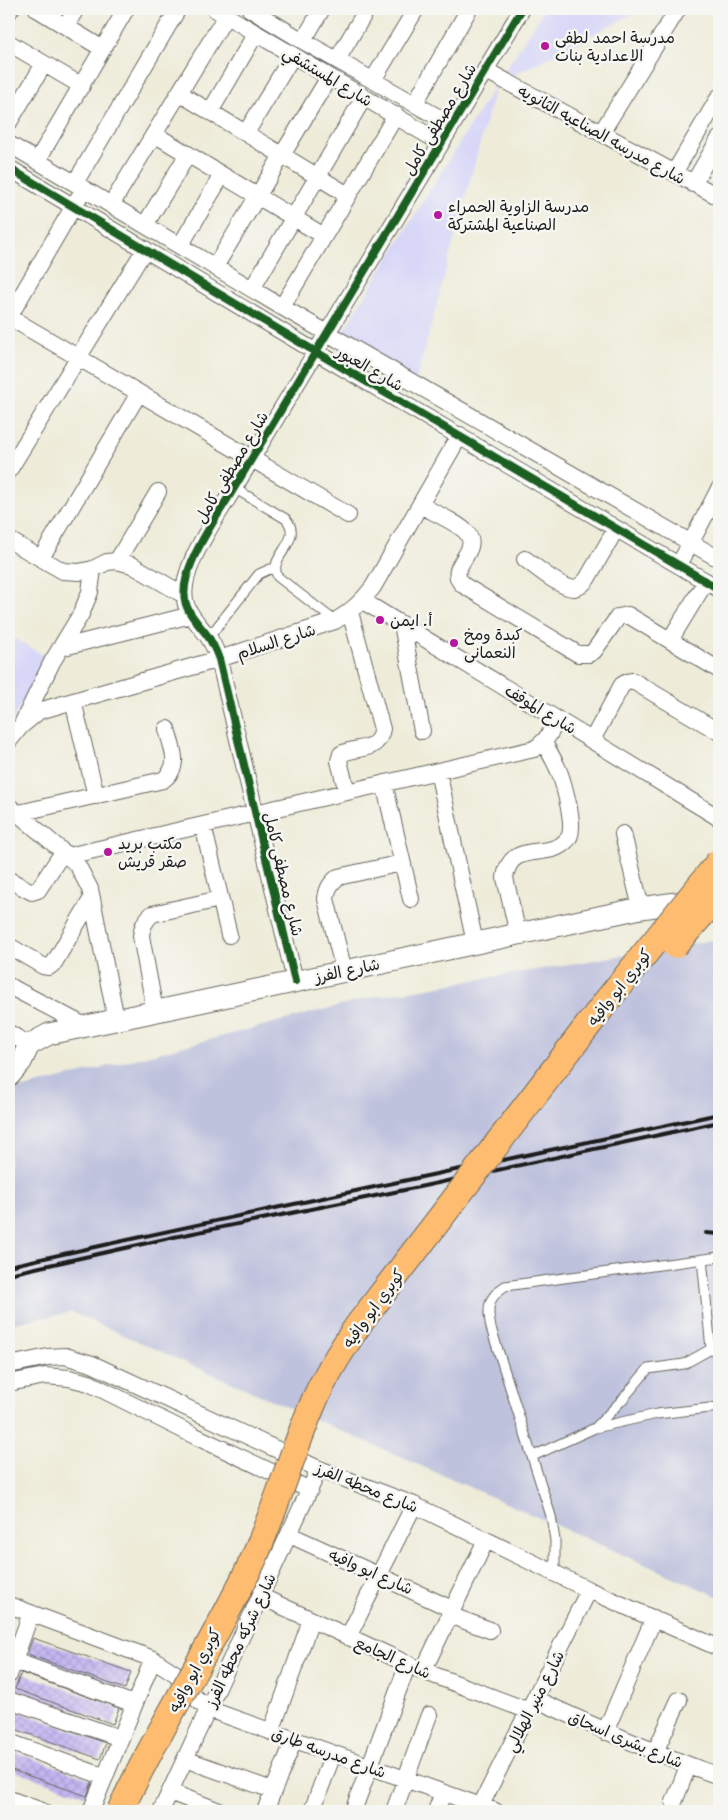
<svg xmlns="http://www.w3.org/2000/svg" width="728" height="1820" viewBox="0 0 728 1820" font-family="Sriracha,'Playpen Sans Arabic',sans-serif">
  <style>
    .built { fill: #d8d7f8 }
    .railway { fill: #bfc2dd }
    .building { fill: url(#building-cross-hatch) }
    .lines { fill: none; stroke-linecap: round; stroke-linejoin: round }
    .service-casing { stroke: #66655e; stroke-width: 11 }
    .minor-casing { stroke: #66655e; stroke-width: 18 }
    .tertiary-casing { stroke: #66655e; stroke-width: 23 }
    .service { stroke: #fff; stroke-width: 9 }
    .minor { stroke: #fff; stroke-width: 16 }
    .tertiary { stroke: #fff; stroke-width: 21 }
    .rail { stroke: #1c1c1c; stroke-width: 4 }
    .primary-bridge-casing { stroke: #66655e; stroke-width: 28; stroke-linecap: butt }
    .primary-bridge { stroke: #fdbc6f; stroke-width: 26 }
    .cycleway-casing { stroke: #f6f6f2; stroke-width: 11 }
    .cycleway { stroke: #1b5e20; stroke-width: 8 }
    .poi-dot { fill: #b5179e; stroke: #f6f6f2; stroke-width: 2 }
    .labels { text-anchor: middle; stroke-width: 5; stroke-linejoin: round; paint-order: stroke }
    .poi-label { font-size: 16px; fill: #1c1c1c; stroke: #f6f6f2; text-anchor: start }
    .street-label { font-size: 16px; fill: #1c1c1c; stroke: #f6f6f2 }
  </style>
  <defs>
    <pattern id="building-cross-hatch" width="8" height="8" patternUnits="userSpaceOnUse" patternTransform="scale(1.25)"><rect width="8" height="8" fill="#c3b6f2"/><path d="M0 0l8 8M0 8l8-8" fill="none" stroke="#a79ccf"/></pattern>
  </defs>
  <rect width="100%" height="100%" fill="#f6f6f2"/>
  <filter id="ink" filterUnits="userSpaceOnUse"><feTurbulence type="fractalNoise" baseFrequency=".02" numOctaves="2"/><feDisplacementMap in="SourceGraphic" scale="10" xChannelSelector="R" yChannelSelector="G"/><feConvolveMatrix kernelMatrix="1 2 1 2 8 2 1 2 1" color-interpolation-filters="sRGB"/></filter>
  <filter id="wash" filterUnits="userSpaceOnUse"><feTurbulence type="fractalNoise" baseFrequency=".0096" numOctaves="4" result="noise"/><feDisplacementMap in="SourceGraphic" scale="20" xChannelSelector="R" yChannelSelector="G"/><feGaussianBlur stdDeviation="1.12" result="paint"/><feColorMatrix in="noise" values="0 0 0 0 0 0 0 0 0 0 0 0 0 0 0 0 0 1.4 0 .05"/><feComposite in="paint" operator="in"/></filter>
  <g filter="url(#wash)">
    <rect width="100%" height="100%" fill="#eeecd9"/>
    <path class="built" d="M545,9H642L496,84L414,388L334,346L496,84Z
      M9,635L48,658L9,726Z"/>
    <path class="railway" d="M719,939V1597L71,1312L9,1324V1092L369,998Z"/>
    <g id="blocks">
      <path class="building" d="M9,9H21L9,27Z
        M33,1638L131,1672L125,1689L27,1654Z
        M21,1673L119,1708L113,1724L15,1689Z
        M9,1708L106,1743L100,1759L9,1727Z
        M9,1750L93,1780L87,1796L9,1769Z"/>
    </g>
  </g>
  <g filter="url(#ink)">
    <use href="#blocks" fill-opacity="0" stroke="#66655e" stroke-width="1"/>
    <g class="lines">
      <g class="service-casing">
        <path id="service" d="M234,488L286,519C305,542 266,556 278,577L335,621
          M209,637L259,574L270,569L275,570
          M595,1428L622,1400L648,1369L684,1364L711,1349L702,1259
          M533,1456L595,1428L657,1414L719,1407
          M555,1572V1540L551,1516L491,1328C487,1308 487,1298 505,1286L719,1257"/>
      </g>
      <g class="minor-casing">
        <path id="minor" d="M37,9L103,49
          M215,9L441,143
          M250,9L303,41L452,125
          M66,26L76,9
          M303,41L322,9
          M9,43L82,86
          M337,60L367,9
          M485,70L719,197
          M373,80L416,9
          M179,93L348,195
          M415,103L469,9
          M210,112L256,33
          M9,122L44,64
          M246,133L293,55
          M601,133L678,9
          M154,134L324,236
          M9,144L282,307L719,559
          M37,161L126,9
          M9,168L316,352L719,589
          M674,173L719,97
          M75,183L178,9
          M693,184L719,139
          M111,205L226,16
          M145,225L188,154
          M180,246L222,175
          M215,267L329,77
          M252,289L364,97
          M282,307L396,115
          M9,317L348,515
          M9,317L79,197
          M9,470L145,249
          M420,505C431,511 460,524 467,533C482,552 444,567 463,585L578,654H589L594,651L618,617L628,615L719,670
          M9,540L63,571L79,572L93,569L107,562L117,561L132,565L184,595
          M41,558L139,393
          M525,559C536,567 562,589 574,588C580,587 583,584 587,579L616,529
          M117,561L158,492
          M679,565L719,489
          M363,601L719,818
          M402,624L422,731
          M670,640L706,581
          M60,648L191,615
          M73,701L96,796
          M23,722L52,662L81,614L90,592L93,569
          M592,740L622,685L627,682L633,681L719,732
          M9,741L21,726L39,711L219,659L335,621C351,612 362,602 373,587L460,435
          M438,771L475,943
          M384,783L411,899
          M347,792L339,761L341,754C358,745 377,754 382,729L350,612
          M9,806L68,856L78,866L90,889L116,1019
          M19,813L163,780C182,766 172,749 167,729
          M203,825L229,935
          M623,834L641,908
          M68,856L534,749C547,741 551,732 557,719
          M9,880L32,892L38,890L63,852
          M518,934L505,878C510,839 548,861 566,841C570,838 571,832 571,827C572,816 564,785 560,774C556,763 550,753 544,743
          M9,946L43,966L49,967L54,963L92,898
          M344,971L326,899C327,889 330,884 338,877L402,863
          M295,981L219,659C216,651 212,642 207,635C200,626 191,617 187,607C173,575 218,516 234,488L522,9
          M9,986L85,1026
          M155,1011L141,936C142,926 145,921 152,914L220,899
          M9,1033L29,1045
          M9,1365L48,1357L65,1356L92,1364L319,1469L414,1505L589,1590L719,1648
          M9,1383L45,1376L69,1378L89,1383L195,1436L310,1490
          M290,1535L452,1609
          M260,1596L423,1671L529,1711
          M9,1605L153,1659L176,1674L191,1694L208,1709L495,1811
          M449,1615L490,1630
          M348,1637L414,1505
          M9,1659L134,1704
          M423,1671L486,1540
          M9,1675L31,1613
          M535,1699C596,1727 656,1754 719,1776
          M9,1700L120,1738
          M271,1732L311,1620
          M605,1732L654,1618
          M9,1742L105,1777
          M655,1752L679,1700
          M185,1759L272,1790
          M170,1792L219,1811
          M9,1799L42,1811
          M674,1802L688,1766
          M91,1811L153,1659
          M161,1811L319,1469
          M265,1811L294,1740
          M312,1811L333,1754
          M353,1811L408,1664
          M394,1811L429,1715
          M436,1811L443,1793
          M478,1811L589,1590"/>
      </g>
      <g class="tertiary-casing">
        <path id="tertiary" d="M9,1076L21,1062L29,1045L49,1034L641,908L697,900"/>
      </g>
      <use href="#service" class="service"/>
      <use href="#minor" class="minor"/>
      <use href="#tertiary" class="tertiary"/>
      <path class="rail" d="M706,1233L719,1234
        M9,1266C245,1213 483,1165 719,1114
        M9,1274L174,1237L424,1186L719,1122"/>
      <g class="primary-bridge-casing">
        <path id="primary-bridge" d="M675,945L719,895
          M120,1811C160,1724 214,1644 254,1558C276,1508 291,1456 312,1406C324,1377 341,1350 359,1324L609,998L719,862"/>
      </g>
      <use href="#primary-bridge" class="primary-bridge"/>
      <g class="cycleway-casing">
        <path id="cycleway" d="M9,168L316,352L719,589
          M295,981L219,659C216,651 212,642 207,635C200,626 191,617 187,607C173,575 218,516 234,488L522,9"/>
      </g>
      <use href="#cycleway" class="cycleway"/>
    </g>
  </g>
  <g class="poi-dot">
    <circle cx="545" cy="46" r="5"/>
    <circle cx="438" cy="215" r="5"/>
    <circle cx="380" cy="620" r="5"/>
    <circle cx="454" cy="643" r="5"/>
    <circle cx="108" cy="852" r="5"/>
  </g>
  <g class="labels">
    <g class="poi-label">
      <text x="555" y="43">مدرسة احمد لطفى<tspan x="555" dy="18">الاعدادية بنات</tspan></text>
      <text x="448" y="212">مدرسة الزاوية الحمراء<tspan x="448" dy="18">الصناعية المشتركة</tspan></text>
      <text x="390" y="626">أ. ايمن</text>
      <text x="464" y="640">كبدة ومخ<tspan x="464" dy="18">النعمانى</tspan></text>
      <text x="118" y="849">مكتب بريد<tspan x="118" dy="18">صقر قريش</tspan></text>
    </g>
    <g class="street-label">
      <text transform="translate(328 76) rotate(31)" y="6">شارع المستشفي</text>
      <text transform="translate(439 119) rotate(-59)" y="6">شارع مصطفى كامل</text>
      <text transform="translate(602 134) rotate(29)" y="6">شارع مدرسه الصناعيه الثانويه</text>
      <text transform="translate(370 368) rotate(30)" y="6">شارع العبور</text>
      <text transform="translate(231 467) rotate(-59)" y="6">شارع مصطفى كامل</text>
      <text transform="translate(276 641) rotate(-18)" y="6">شارع السلام</text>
      <text transform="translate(541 709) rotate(31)" y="6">شارع الموقف</text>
      <text transform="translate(284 874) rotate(77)" y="6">شارع مصطفى كامل</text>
      <text transform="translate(347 970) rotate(-12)" y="6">شارع الفرز</text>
      <text transform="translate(619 987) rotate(-52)" y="6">كوبري ابو وافيه</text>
      <text transform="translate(373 1308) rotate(-54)" y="6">كوبري ابو وافيه</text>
      <text transform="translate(367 1487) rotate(22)" y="6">شارع محطه الفرز</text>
      <text transform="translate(371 1571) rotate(24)" y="6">شارع ابو وافيه</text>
      <text transform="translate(240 1640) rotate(-65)" y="6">شارع شركه محطه الفرز</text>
      <text transform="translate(393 1657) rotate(24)" y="6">شارع الجامع</text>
      <text transform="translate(194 1670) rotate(-62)" y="6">كوبري ابو وافيه</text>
      <text transform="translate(534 1701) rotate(-63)" y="6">شارع منير الهلالي</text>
      <text transform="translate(626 1739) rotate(23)" y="6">شارع بشرى اسحاق</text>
      <text transform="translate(329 1752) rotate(20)" y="6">شارع مدرسه طارق</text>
    </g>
  </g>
  <rect width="728" height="1820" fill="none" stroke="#f6f6f2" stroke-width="30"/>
</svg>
